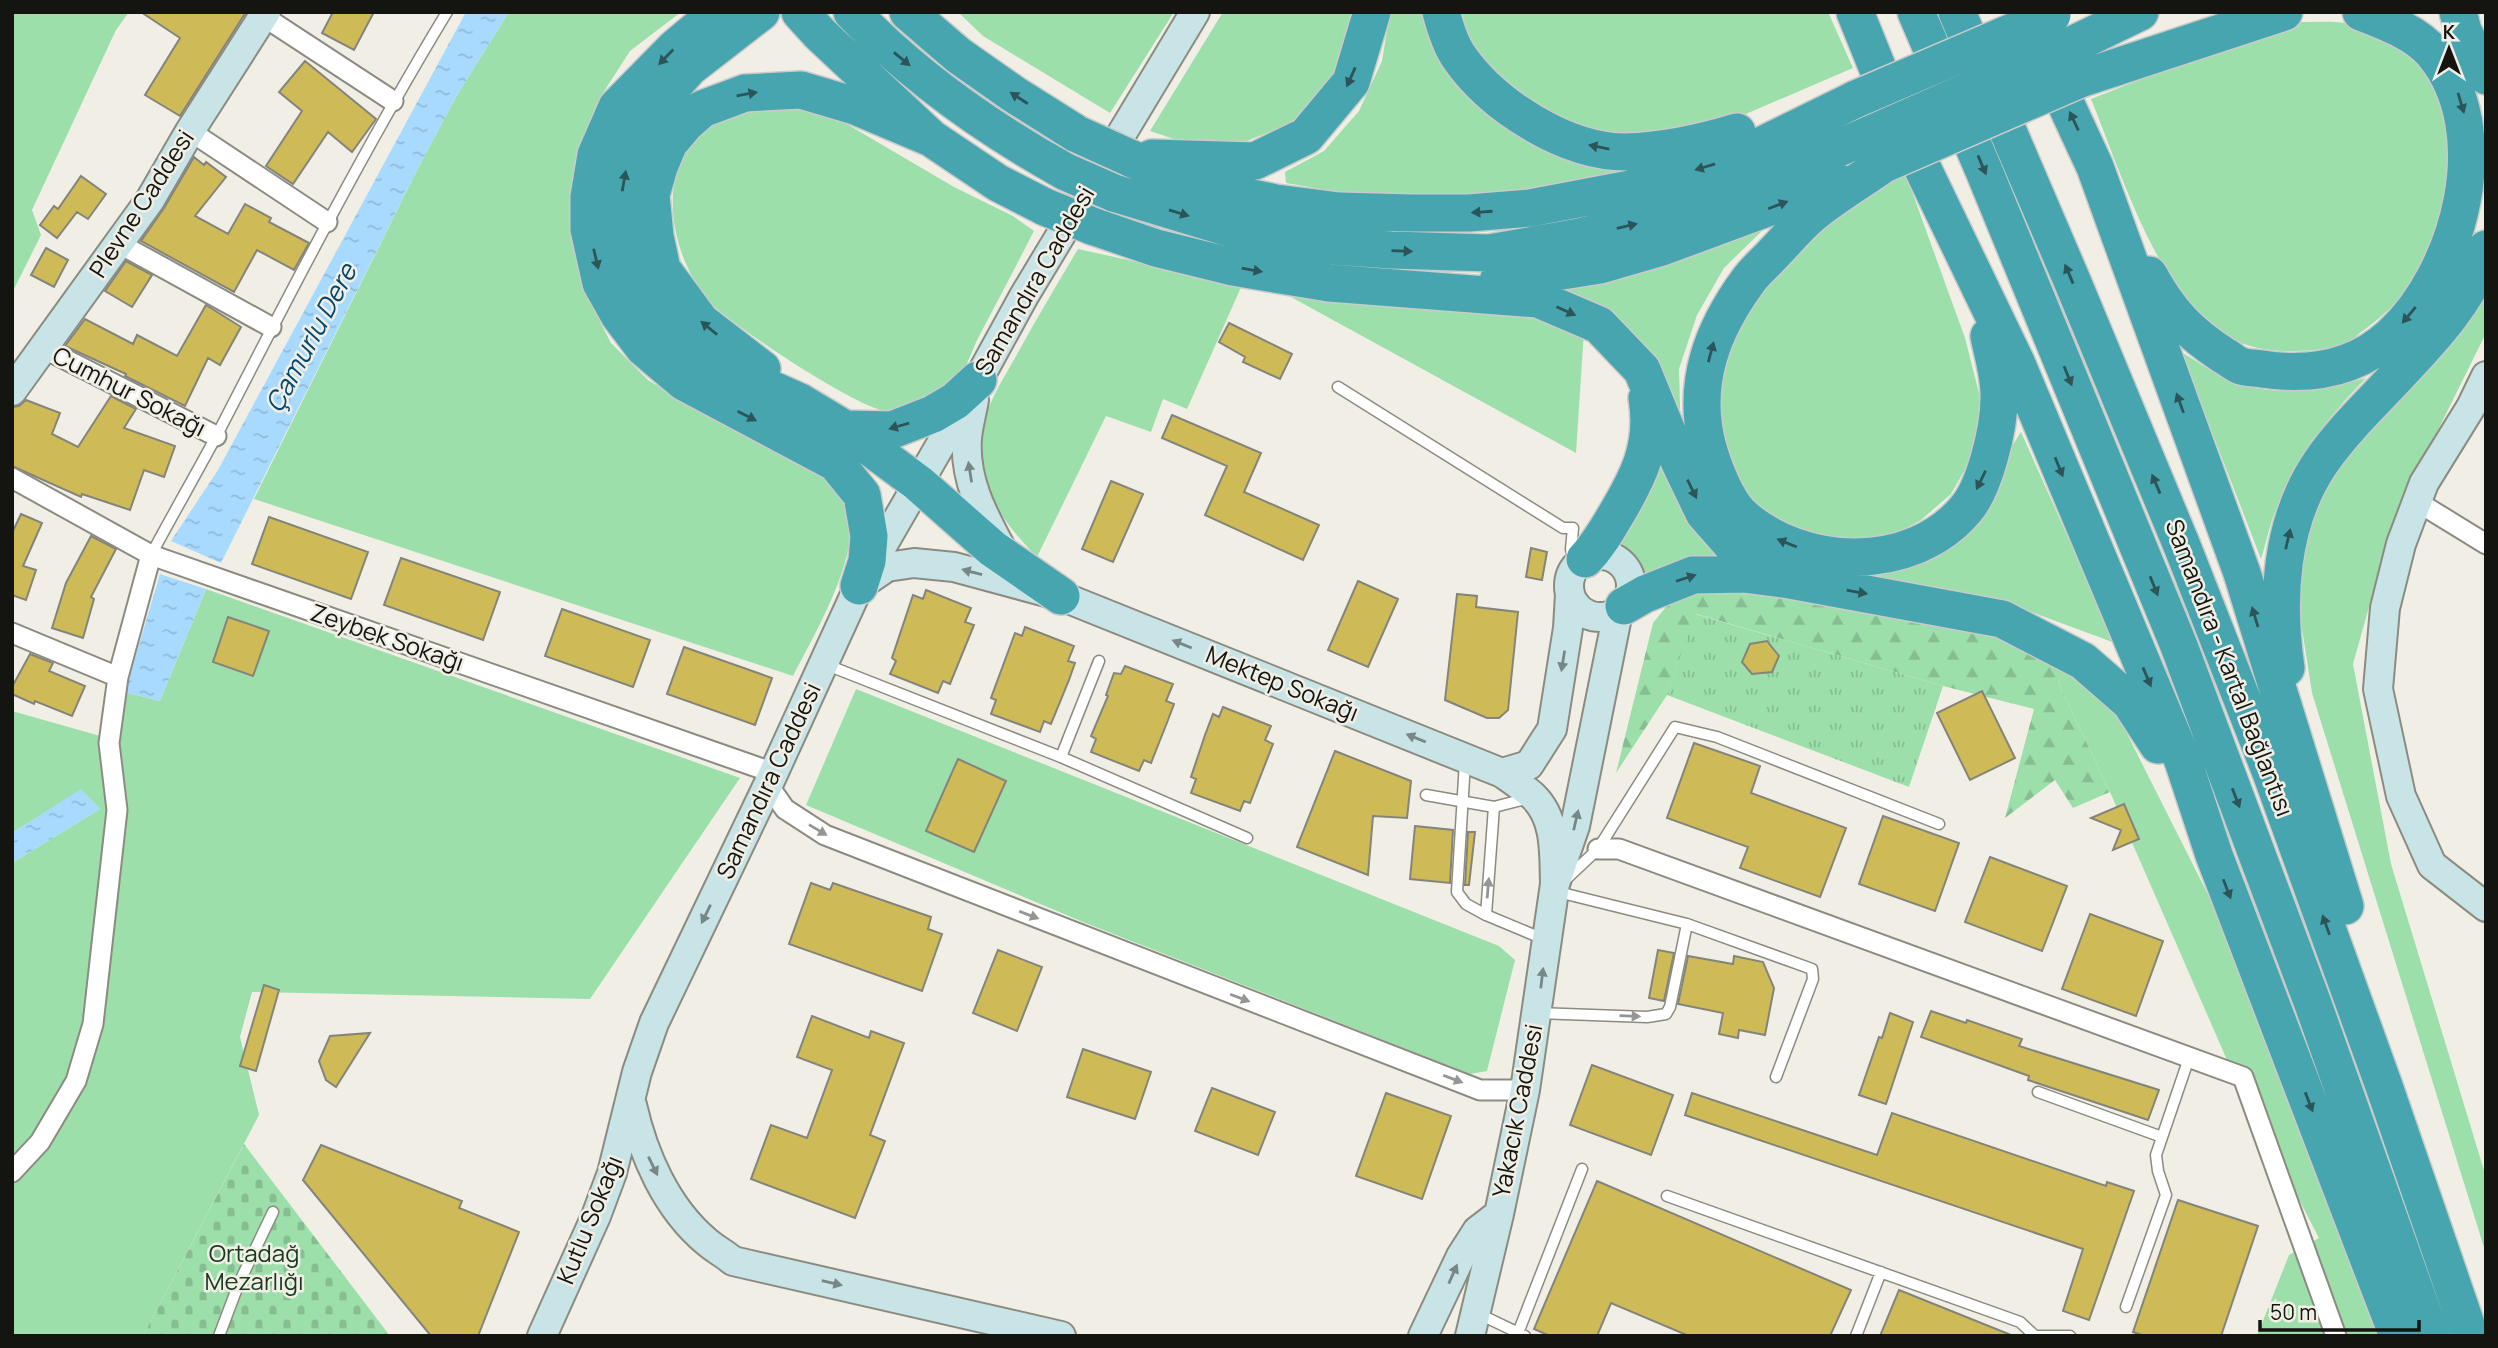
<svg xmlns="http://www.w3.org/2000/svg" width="2498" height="1348" viewBox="0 0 2498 1348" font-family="Manrope,sans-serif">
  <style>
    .green { fill: #9cdfab }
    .forest { fill: url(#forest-firs) }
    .cemetery { fill: url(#cemetery-stones) }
    .park { fill: url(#park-tufts) }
    .water { fill: url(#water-ripples) }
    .building { fill: #cebb58; stroke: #85847b; stroke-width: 2 }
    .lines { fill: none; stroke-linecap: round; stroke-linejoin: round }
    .lane-casing { stroke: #8c8b82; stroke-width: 13 }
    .street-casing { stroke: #8c8b82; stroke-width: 23 }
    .secondary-casing { stroke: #8c8b82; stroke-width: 32 }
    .highway-casing { stroke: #cbcbca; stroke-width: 40 }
    .lane { stroke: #fff; stroke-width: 10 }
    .street { stroke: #fff; stroke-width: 19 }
    .secondary { stroke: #c8e4e7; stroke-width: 28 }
    .highway { stroke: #47a5b0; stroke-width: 37 }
    .highway-bridge-casing { stroke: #cbcbca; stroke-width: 40; stroke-linecap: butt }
    .highway-bridge { stroke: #47a5b0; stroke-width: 37 }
    .oneway { fill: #2b5558 }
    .oneway2 { fill: #778686 }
    .oneway3 { fill: #959593 }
    .labels { text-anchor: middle; stroke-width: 5; stroke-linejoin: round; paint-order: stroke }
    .street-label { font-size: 24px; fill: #141410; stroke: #f1efe5 }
    .park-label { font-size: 24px; fill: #163920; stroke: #f1efe5 }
    .water-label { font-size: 26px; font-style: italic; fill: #00486e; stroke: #f1efe5 }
  </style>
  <defs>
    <pattern id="forest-firs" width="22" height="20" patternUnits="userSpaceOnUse" patternTransform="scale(1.75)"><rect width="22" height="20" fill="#9cdfab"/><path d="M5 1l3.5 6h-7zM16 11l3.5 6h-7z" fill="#86be92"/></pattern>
    <pattern id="cemetery-stones" width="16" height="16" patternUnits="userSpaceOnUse" patternTransform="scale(1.75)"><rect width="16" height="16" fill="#9cdfab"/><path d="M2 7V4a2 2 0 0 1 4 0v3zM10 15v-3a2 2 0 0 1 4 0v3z" fill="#86be92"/></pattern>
    <pattern id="park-tufts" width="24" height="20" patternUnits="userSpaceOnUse" patternTransform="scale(1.75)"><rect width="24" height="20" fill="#9cdfab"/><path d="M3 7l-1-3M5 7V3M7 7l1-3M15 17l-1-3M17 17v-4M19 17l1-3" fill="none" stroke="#86be92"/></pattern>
    <pattern id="water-ripples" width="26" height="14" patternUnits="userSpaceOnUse" patternTransform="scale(1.75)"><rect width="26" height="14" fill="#a8daff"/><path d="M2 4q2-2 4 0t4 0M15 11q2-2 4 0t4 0" fill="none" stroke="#90bada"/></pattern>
  </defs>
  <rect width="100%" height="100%" fill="#f1efe5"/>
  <path class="green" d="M12,12H129L116,30L32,210L41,235L12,293Z
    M509,12H681L630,51L601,96L581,145L571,221L578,265L593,308L611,343L648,380L697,410L812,470C825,479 841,489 847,504C865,550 814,635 793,676L254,499L417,170L457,95Z
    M958,12H1174L1110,113L983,36Z
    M1223,12H1353L1334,80L1297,121L1244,142L1195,146L1150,131Z
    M1390,12H1425L1452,70L1622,165L1623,171L1485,198L1349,194L1286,183L1285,172L1324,151L1359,111L1382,61Z
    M1454,12H1828L1853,68L1725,123L1642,137L1599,135L1507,92L1467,46Z
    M2299,22C2314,22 2331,21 2347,23C2356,25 2367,31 2376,35C2468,75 2463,181 2424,258C2407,292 2394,308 2364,330C2358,334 2353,340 2347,342C2326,351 2306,351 2284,351C2257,350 2227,342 2207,323C2151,271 2119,168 2091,99L2241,40Z
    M786,102L828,113L954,187L1013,216L1034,231C1015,268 996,304 977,340C971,353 965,372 955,383C943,397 907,410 888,411C862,412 722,319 704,297C699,291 696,284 693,278C665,228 661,156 714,120C727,112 770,106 786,102Z
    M1906,175L1965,338L1979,393V422L1971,459L1951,494L1921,520L1892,536L1860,544L1824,540L1789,527L1756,505L1739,482L1722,442L1718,401L1727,357L1746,308L1798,245L1858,196Z
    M1769,224L1724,268L1697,315L1679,369L1681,440L1550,286Z
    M1078,249L1242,285L1187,409L1163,399L1151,432L1106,416L1037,557C1009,528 979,493 979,450C979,416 1000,385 1016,356C1036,320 1057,284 1078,249Z
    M2486,286V333L2393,521L2353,664L2391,864L2486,1177V1254L2312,693L2298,603L2302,525L2341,458L2470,320Z
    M1291,297L1488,310L1528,316L1584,331L1576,453Z
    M2181,352C2195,360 2209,370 2223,377C2269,400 2319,390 2366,378C2328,417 2295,459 2275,512C2269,527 2266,544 2261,559Z
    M2021,432L2115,643L1994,598L1826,574L1876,573L2003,460Z
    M1656,450L1693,528L1721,561L1679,563L1644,573L1632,552L1610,536Z
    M206,589L740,778L590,999L252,992L240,1037L259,1115L143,1336H12V863L100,809L81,790L12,833V711L111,739L125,692L160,701Z
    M2066,673L2112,704L2246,970L2392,1336H2257L2289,1255L2319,1238L2227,1060L2110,792L2058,682Z
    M856,689L1499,946L1515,960L1487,1071L1470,1074L1083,922L806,805Z"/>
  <path class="forest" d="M1697,588L1922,612L2031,643L2066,673L2058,682L2110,792L2073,808L2055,780L2005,818L2034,709L1943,686L1696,614L1667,695L1616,773L1653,623L1674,597Z"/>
  <path class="cemetery" d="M244,1144L390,1336H143Z"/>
  <path class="park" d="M1695,614L1943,686L1909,787L1667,695Z"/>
  <path class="water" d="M466,12H509L457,95L417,170L221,563L171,541L218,470Z
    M160,574L206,589L160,701L125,692Z
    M81,789L100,809L12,863V833Z"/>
  <path class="building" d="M141,12H246L180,116L145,95L180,38Z
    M333,12H374L354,50L322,33Z
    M305,61L376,119L352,152L328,132L293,184L266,166L302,111L279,92Z
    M194,157L204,165L206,162L226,177L195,216L228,234L245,204L271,218L269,222L309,243L294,270L257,250L234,292L141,241L164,208Z
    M81,176L106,194L88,219L77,212L57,238L40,225L54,206L58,209Z
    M46,248L68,260L54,287L31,275Z
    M126,261L152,275L132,307L105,291Z
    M206,305L241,327L220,365L208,358L185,406L125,376L126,374L65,346L85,319L133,344L137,335L177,356Z
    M1229,323L1292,354L1280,379L1243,362L1245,357L1219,342Z
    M111,396L136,409L124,428L175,446L164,477L144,470L130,510L82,494L81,497L12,466L13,407L19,406L26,400L60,413L52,434L78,447Z
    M1172,415L1261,453L1244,492L1319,525L1303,560L1205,515L1227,466L1162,438Z
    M1111,481L1143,494L1113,562L1082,549Z
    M21,514L42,523L23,566L36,570L26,600L12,595V533Z
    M269,517L368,552L351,599L252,564Z
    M91,536L116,549L91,597L94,599L83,638L52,628L66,583Z
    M1531,548L1547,552L1542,580L1526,577Z
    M401,558L500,592L483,640L384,605Z
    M1358,581L1398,599L1368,667L1328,650Z
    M926,590L971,608L965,622L974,625L950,684L943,681L938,693L890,674L896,661L892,658L913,595L923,599Z
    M1457,594L1477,596L1476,607L1518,612L1508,710L1499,718H1487L1445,700Z
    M562,609L650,640L633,687L545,656Z
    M228,617L269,631L253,676L213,662Z
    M1025,627L1074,646L1068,661L1075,663L1069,680L1051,724L1044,721L1040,732L991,714L996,700L991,698L1015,633L1022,636Z
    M1767,641L1779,656L1772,672L1752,674L1742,662L1750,644Z
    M684,647L772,678L755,725L667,694Z
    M30,654L53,663L49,671L85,686L72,716L35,701L34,704L12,694V687Z
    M1125,666L1173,684L1166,701L1174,704L1168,720L1151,763L1144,760L1139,771L1091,752L1096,739L1091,736L1108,696L1106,695L1114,673L1121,674Z
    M1982,691L2015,758L1970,780L1937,713Z
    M1223,707L1271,726L1265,740L1273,744L1250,803L1244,801L1240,811L1191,793L1196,779L1191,777L1205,735L1213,714L1219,717Z
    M1694,743L1760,766L1751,793L1846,828L1820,897L1740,868L1748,847L1667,818Z
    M1335,751L1411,781L1407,818L1373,816L1368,875L1297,847Z
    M958,759L1006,781L974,852L926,831Z
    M2124,804L2139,839L2113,850L2121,830L2091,818Z
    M1883,816L1959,843L1935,911L1859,884Z
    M1415,826L1453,830L1450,883L1410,879Z
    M1468,832H1475L1469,885H1465Z
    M1990,857L2067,886L2042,951L1965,922Z
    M811,883L830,890L833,883L931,917L928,929L942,934L922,991L789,944Z
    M2090,914L2163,941L2136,1016L2062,989Z
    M998,950L1042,967L1017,1031L973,1013Z
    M1658,950L1674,953L1664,1001L1649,998Z
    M1688,956L1733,964L1734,956L1763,962L1774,988L1765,1035L1739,1030L1738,1038L1719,1034L1723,1013L1678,1004Z
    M264,985L279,990L256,1071L240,1066Z
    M1931,1011L1966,1023L1967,1020L2022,1039L2019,1046L2159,1090L2148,1120L2028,1080L2029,1076L1921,1037Z
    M1890,1013L1913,1022L1886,1104L1859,1095L1879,1037L1882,1038Z
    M812,1016L869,1038L871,1031L904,1043L870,1135L885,1141L855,1218L751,1179L771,1125L807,1138L832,1070L797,1057Z
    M370,1033L336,1087L326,1080L319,1061L330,1036Z
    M1083,1049L1151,1072L1135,1119L1067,1097Z
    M1592,1065L1673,1095L1651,1155L1570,1125Z
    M1212,1088L1275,1112L1258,1155L1195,1131Z
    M1386,1093L1451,1116L1422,1199L1356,1176Z
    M1692,1093L1877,1155L1892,1113L2106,1186L2107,1182L2134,1191L2089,1320L2063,1311L2083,1249L1685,1115Z
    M321,1145L462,1201L459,1208L519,1232L478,1336H431L303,1180Z
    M1597,1181L1851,1290L1830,1336H1689L1611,1303L1597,1336H1550L1534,1329Z
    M2178,1200L2258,1226L2221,1336H2145L2133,1332Z
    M1899,1290L2011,1335V1336H1880Z"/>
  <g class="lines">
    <g class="lane-casing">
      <path id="lane" d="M1338,387L1563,528H1573L1571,549L1574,559
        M151,555C173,514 196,474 218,433C291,291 364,149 447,12
        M827,665L1061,757L1247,838
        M1061,757L1099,661
        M1465,762L1457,892L1466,904L1486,915
        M1426,795L1494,807
        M1529,798L1494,807L1486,915L1546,940
        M1564,881L1598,849L1675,727L1717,737L1939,824
        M1558,892L1687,924L1812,969L1813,979L1776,1077
        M1537,1013L1647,1017L1666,1014L1670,1007L1687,924
        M2038,1092L2162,1137
        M1667,1196L2020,1322L2035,1336H2070
        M2126,1307L2166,1195L2158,1171L2156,1155L2189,1058
        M1479,1314L1525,1336
        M1518,1333L1582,1169
        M219,1336L239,1283L273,1212
        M1856,1336L1881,1272"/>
    </g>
    <g class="street-casing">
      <path id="street" d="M263,16L393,101
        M190,131L327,222
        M120,244L271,327
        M43,348L216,436
        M12,478L151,555L774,773
        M2416,501L2486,544
        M12,633L118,677
        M768,785L785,809L825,835L1480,1090H1525
        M1598,849H1619L2243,1077L2336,1336
        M12,1172L40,1142L76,1081L93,1024L117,810L109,743L118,677L151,555"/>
    </g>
    <g class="secondary-casing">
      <path id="secondary" d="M2486,376L2471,407L2424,483L2401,544L2385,608L2378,689L2401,796L2432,865L2486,907
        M12,391L150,200L190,131L266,12
        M974,400C972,412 968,426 967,438C964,479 982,513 1001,548
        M1569 586a31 31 0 1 1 62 0a31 31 0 1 1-62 0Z
        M862,584L887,567L914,563L954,567L1061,596L1502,773C1512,780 1524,788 1533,796C1557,819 1554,854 1555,884
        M1502,773L1529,765L1552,729L1568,628L1570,594
        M632,1105C643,1154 666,1208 707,1242C715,1249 725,1254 733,1261L1061,1336
        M542,1336L596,1216L612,1173L637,1072L654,1023L768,785L859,586L978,380L1024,296L1195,12
        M1423,1336L1461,1256L1477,1231L1499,1214
        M1470,1336L1499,1214L1525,1090L1555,884L1575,826L1618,612"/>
    </g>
    <g class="highway-casing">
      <path id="highway" d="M718,12L675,48L617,107L596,155L589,197V229L601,283L619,315L644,348L684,382L836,463L862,495L869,536L867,561L859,586
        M761,12L690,67L641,122L621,182L622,229L633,281L666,328L699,357L800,402L845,429L918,483L993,549L1061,596
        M800,12L820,34L931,138L998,183L1045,207
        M852,12C914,77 987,128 1066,172
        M908,12L958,55L1015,95L1077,134
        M1441,12C1445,27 1450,44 1459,57C1493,106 1566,152 1626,152C1664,151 1701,143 1737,132
        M1855,12L1894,109L2016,362L2183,761L2214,855L2398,1336
        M1916,12L1984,171L2179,646L2313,1004L2431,1336
        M1957,12L2073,283L2182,546L2271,773L2384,1086L2470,1336
        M2458,12L2463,31L2486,76
        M2066,48L2140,12
        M2046,61L2095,167L2242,573L2345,906
        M2080,79L2284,12
        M1130,158L1195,186L1276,203L1339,211L1412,213H1469L1530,208L1641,187L1744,154L1856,99
        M1152,158L1255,161L1306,136L1351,82L1372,12
        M1884,164C1860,181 1832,197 1810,216C1797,227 1785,242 1773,254C1765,263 1755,271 1748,281C1712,330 1692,383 1707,444C1713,466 1725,499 1741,515C1801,570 1912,574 1966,509C1985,487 1999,428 1999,399C2000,378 1993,356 1989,336
        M1114,193L1236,230L1318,245L1391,250L1489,253L1574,238L1650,221L1756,184L1871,134
        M1092,226L1156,248L1233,267L1329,283L1538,299L1599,325L1642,370L1680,463L1704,513L1733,546L1790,580
        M2149,275C2169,312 2188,332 2223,355C2229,358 2235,364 2241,366C2247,368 2256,368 2262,369C2309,376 2355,369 2391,336C2460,272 2498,131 2433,53C2415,32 2386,22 2361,12
        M1498,281L1600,265L1662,247L1837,182
        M762,369L701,322L662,269L655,236L651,195L659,167L669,143L686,123L702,109L745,93L801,90L855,106L931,138
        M845,429L892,430L933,414L955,401L978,380
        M1585,559C1597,547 1605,533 1614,518C1638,478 1655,446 1647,398
        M1624,606L1645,594L1693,575L1744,574L1790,580L2002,619L2083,661L2130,702L2158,745
        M2286,668C2276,599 2280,522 2321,462C2343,430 2372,403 2398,375C2433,338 2470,299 2486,249"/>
    </g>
    <use href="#lane" class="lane"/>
    <use href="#street" class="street"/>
    <use href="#secondary" class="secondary"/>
    <use href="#highway" class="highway"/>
    <g class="highway-bridge-casing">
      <path id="highway-bridge" d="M1856,99L2052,15
        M1077,134L1130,158
        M1871,134L2066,48
        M1884,164L2080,79
        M1066,172L1114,193
        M1045,207L1092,226"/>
    </g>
    <use href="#highway-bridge" class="highway-bridge"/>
  </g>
  <defs><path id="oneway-solid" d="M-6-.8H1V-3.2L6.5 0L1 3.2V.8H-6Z" transform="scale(1.75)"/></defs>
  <g class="oneway">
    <use href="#oneway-solid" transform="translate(666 57) rotate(134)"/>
    <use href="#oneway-solid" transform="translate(902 59) rotate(39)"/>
    <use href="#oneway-solid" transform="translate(1351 77) rotate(114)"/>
    <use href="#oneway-solid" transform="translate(747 94) rotate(-10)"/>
    <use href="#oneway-solid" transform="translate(1019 98) rotate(-147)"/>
    <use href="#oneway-solid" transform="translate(2461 103) rotate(73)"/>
    <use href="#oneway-solid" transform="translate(2074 121) rotate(-115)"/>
    <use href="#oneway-solid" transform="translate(1599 147) rotate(-169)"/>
    <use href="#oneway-solid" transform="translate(1982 165) rotate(67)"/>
    <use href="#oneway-solid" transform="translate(1705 167) rotate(163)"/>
    <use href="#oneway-solid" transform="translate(624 181) rotate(-80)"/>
    <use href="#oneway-solid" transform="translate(1778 205) rotate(-21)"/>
    <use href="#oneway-solid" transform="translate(1482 212) rotate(176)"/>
    <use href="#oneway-solid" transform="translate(1179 213) rotate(17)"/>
    <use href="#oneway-solid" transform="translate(1627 226) rotate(-13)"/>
    <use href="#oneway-solid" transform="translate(1402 251) rotate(2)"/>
    <use href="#oneway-solid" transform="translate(596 259) rotate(77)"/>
    <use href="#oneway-solid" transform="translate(1252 270) rotate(10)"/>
    <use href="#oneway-solid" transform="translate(2069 274) rotate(-113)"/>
    <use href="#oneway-solid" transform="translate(1566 311) rotate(24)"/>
    <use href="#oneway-solid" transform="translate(2409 315) rotate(130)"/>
    <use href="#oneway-solid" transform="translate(709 328) rotate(-141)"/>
    <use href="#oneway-solid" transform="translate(1711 352) rotate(-75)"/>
    <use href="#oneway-solid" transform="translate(2068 376) rotate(68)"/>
    <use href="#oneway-solid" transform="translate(2180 403) rotate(-110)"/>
    <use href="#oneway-solid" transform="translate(747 416) rotate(27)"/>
    <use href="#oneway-solid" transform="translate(899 426) rotate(164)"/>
    <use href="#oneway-solid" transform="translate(2059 467) rotate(68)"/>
    <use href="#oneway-solid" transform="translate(1981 480) rotate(116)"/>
    <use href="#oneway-solid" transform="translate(2156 484) rotate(-113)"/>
    <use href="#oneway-solid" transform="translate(1692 489) rotate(64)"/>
    <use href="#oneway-solid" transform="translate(2288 539) rotate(-77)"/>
    <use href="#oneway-solid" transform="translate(1787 543) rotate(-158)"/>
    <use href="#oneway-solid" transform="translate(1686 578) rotate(-18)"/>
    <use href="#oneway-solid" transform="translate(2154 586) rotate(68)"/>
    <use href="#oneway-solid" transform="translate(1857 592) rotate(10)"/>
    <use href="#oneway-solid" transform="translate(2255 617) rotate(-107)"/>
    <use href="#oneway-solid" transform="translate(2147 677) rotate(67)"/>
    <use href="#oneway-solid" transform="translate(2236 798) rotate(69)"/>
    <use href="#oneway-solid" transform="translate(2227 889) rotate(69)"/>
    <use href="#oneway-solid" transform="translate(2326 925) rotate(-110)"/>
    <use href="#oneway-solid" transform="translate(2309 1102) rotate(69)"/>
  </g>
  <g class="oneway2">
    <use href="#oneway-solid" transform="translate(970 472) rotate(-99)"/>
    <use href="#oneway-solid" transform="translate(972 572) rotate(-165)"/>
    <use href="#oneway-solid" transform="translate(1182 644) rotate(-158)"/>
    <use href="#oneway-solid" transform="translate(1563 661) rotate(99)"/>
    <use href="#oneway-solid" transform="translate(1416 738) rotate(-158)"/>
    <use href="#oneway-solid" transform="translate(1576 820) rotate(-77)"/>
    <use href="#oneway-solid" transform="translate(706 914) rotate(116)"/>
    <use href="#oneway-solid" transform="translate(1542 978) rotate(-83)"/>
    <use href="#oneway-solid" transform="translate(653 1166) rotate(64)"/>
    <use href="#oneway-solid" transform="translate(1453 1274) rotate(-66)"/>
    <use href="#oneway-solid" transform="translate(832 1283) rotate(13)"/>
  </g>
  <g class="oneway3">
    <use href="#oneway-solid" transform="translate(818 830) rotate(31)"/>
    <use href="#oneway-solid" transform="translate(1488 888) rotate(-85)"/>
    <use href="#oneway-solid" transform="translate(1029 915) rotate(21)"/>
    <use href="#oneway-solid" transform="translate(1240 998) rotate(21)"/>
    <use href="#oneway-solid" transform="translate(1630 1016) rotate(2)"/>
    <use href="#oneway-solid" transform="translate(1453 1079) rotate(21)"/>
  </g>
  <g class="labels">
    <g class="street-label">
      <text transform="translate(142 204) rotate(-57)" y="8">Plevne Caddesi</text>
      <text transform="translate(1035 281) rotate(-60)" y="8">Samandıra Caddesi</text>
      <text transform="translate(129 392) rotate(27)" y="8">Cumhur Sokağı</text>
      <text transform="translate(387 638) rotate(19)" y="8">Zeybek Sokağı</text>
      <text transform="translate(2229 668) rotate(69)" y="8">Samandıra - Kartal Bağlantısı</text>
      <text transform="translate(1282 684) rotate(22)" y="8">Mektep Sokağı</text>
      <text transform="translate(769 781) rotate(-65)" y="8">Samandıra Caddesi</text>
      <text transform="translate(1518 1111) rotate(-79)" y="8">Yakacık Caddesi</text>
      <text transform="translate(590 1220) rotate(-68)" y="8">Kutlu Sokağı</text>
    </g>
    <g class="park-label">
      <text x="254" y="1262">Ortadağ<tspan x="254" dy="28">Mezarlığı</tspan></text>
    </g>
    <g class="water-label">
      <text transform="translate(311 338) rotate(-62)" y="9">Çamurlu Dere</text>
    </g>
  </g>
  <rect width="2498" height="1348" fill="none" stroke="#141410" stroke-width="28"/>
  <g transform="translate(2449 49)" stroke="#f1efe5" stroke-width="5" paint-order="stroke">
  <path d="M0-5L12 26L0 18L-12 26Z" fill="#141410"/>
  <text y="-10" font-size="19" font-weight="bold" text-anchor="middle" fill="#141410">K</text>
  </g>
  <path d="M2260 1320v10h159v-10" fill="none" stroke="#141410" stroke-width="3.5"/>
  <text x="2270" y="1320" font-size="21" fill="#141410" stroke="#f1efe5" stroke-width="5" paint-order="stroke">50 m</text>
</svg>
